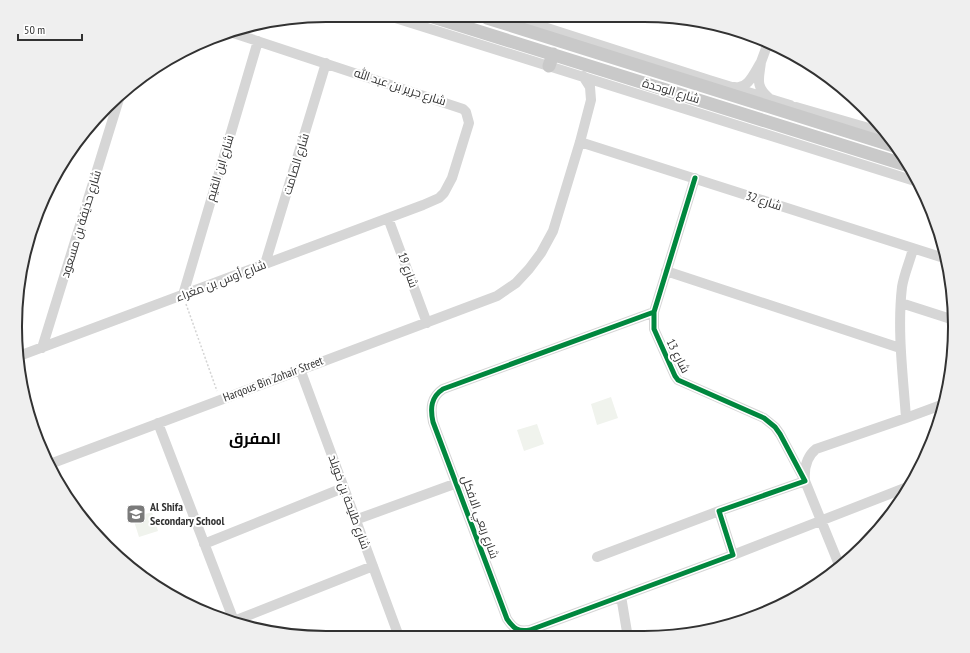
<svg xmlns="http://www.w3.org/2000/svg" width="970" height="653" viewBox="0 0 970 653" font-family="'PT Sans Narrow',Cairo,sans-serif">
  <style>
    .green { fill: #f0f3ed }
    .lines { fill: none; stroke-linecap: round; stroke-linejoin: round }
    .path { stroke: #d4d4d4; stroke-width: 1.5; stroke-dasharray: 2 2; stroke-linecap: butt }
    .minor { stroke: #d6d6d6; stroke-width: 10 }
    .major { stroke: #c9c9c9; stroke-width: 13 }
    .cycleway-casing { stroke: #fff; stroke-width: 8 }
    .cycleway { stroke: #00873e; stroke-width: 5 }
    .labels { text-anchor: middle; stroke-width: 4; stroke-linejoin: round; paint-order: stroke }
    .street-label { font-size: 12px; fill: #323232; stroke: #fff }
    .poi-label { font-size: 12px; font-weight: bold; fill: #323232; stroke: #fff; text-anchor: start }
    .district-label { font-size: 16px; font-weight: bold; fill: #000; stroke: #fff }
    .rim { fill: none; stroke: #323232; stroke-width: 2 }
  </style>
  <rect width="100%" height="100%" fill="#fff"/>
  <path class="green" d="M611,397L618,418L597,425L591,404Z
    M537,424L544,444L524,451L517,430Z
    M152,512L158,531L139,537L133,518Z"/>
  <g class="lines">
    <path class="path" d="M186,304L217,391"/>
    <path class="minor" d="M389,16L918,182
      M516,18L709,80
      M761,62L768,43
      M703,80H709L790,105L804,116
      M735,87C748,90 755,71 761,62C759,79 755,86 769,98
      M796,107L886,133
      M580,142L947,259
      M388,218L427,323
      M265,264L326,63
      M666,271L900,348
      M183,295L258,41
      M901,303L954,320
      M654,312L443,389C431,397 430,408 433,422L507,619C514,629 518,632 530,630L733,555L719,511L805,481L780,434L775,427L764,418L678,380L675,376L654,329V312L695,178
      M42,348L119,99
      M19,356L423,205L439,198L444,193L452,178L469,123L466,112L463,109L227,31
      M300,369L398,634
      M906,418C903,375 897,330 902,287C904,274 910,261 913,249
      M158,423L234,621
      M50,464L497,296L516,283L529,269L541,253L553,231L580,142L591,100L590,87L583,76
      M355,520L457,483
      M204,544L343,488
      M733,555L910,486
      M597,557L719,511
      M840,567L805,481C804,469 806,457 816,449L906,418L944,404
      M621,596L628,638
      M759,616L765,613
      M234,621L373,566"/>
    <path class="major" d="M433,17L909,166
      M487,18L897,147
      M549,66L553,54"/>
    <g class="cycleway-casing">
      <path id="cycleway" d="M654,312L443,389C431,397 430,408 433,422L507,619C514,629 518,632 530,630L733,555L719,511L805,481L780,434L775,427L764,418L678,380L675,376L654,329V312L695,178"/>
    </g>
    <use href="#cycleway" class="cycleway"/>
  </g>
  <defs>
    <g id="school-square" transform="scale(1)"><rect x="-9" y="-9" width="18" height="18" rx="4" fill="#7a7a7a" stroke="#fff"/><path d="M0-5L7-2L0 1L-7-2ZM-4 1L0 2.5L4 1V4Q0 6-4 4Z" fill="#fff"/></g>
  </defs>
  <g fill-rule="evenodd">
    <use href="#school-square" x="136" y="514"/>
  </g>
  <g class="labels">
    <g class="street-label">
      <text transform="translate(400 87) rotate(18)" y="4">شارع جرير بن عبد الله</text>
      <text transform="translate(671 91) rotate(17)" y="4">شارع الوحدة</text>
      <text transform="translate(296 164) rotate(-73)" y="4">شارع الصامت</text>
      <text transform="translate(220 168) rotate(-73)" y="4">شارع ابن القيم</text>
      <text transform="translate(764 201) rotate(18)" y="4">شارع 32</text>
      <text transform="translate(81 224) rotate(-73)" y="4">شارع حذيفة بن مسعود</text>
      <text transform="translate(408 270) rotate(70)" y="4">شارع 19</text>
      <text transform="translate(221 281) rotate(-21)" y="4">شارع أوس بن مغراء</text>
      <text transform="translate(678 356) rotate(63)" y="4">شارع 13</text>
      <text transform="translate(273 379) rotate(-21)" y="4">Harqous Bin Zohair Street</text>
      <text transform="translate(349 502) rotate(70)" y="4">شارع طليحة بن خويلد</text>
      <text transform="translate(480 517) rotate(70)" y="4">شارع ربعي الافكل</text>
    </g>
    <g class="poi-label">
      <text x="150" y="511">Al Shifa<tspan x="150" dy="14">Secondary School</tspan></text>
    </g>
    <g class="district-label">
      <text x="255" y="444">المفرق</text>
    </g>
  </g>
  <path d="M0 0H970V653H0ZM326 22H644A304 304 0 0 1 948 326V327A304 304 0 0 1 644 631H326A304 304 0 0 1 22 327V326A304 304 0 0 1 326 22Z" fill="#efefef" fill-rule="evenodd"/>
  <path class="rim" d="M326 22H644A304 304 0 0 1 948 326V327A304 304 0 0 1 644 631H326A304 304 0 0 1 22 327V326A304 304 0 0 1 326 22Z"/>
  <path d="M18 34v6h64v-6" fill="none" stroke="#323232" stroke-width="2"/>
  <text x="24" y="34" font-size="12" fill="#323232" stroke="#ffffff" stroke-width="3" paint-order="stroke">50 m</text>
</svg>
